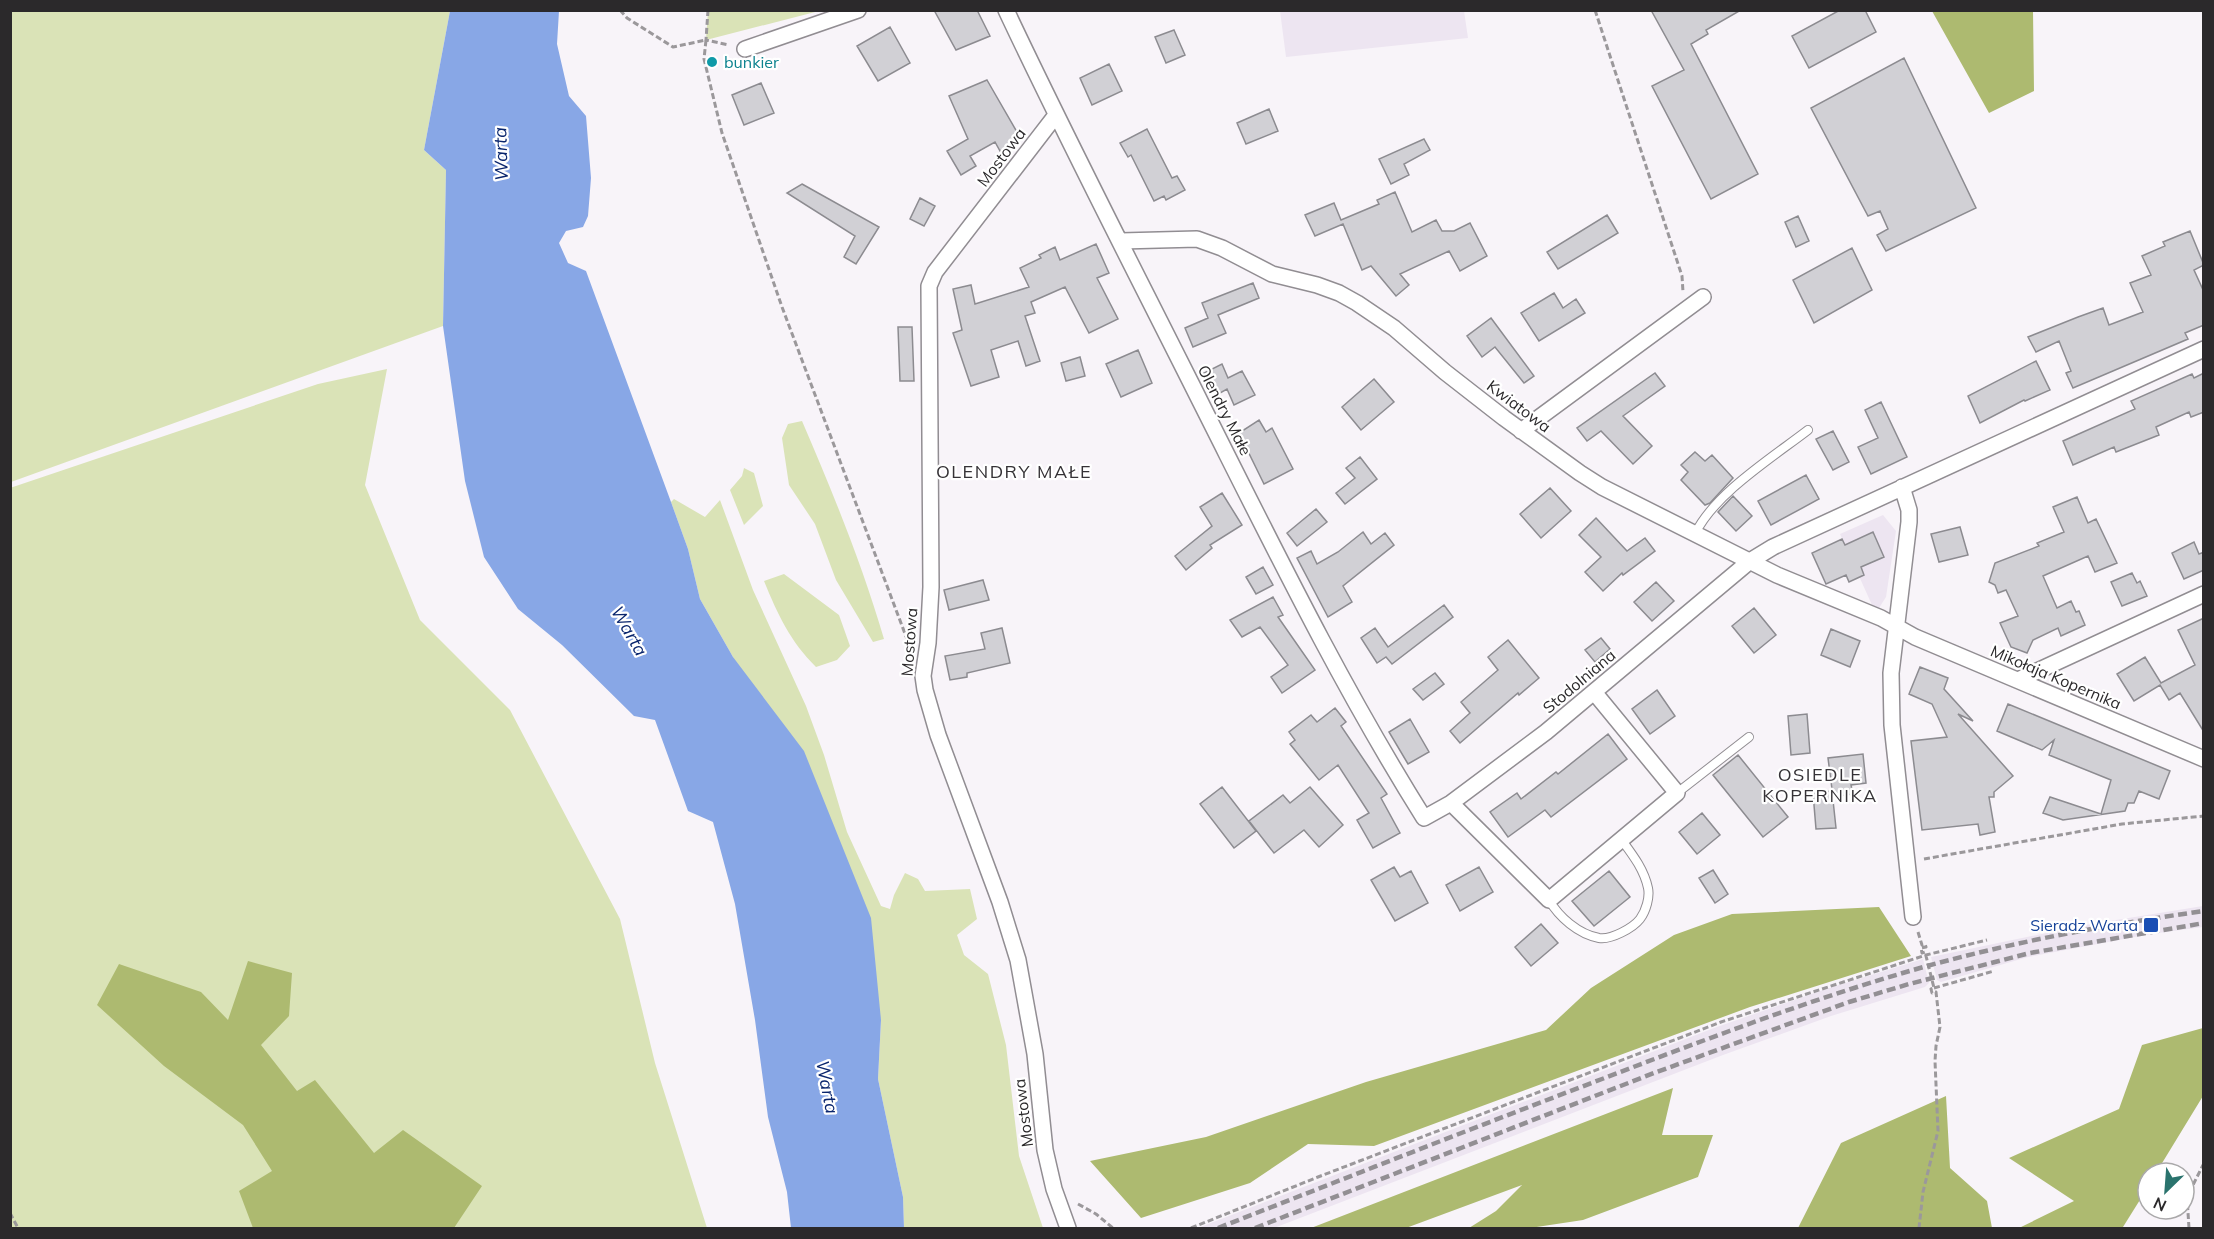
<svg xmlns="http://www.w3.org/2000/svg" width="2214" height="1239" viewBox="0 0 2214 1239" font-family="Mulish,sans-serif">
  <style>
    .built { fill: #ede5f1 }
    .green { fill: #dae3b7 }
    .forest { fill: #adba70 }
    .water { fill: #88a7e6 }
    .building { fill: #d1d0d5; stroke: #8c8b90; stroke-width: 1.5 }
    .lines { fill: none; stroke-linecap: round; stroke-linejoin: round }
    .lane-casing { stroke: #918d92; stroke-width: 10 }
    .street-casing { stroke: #918d92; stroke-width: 18 }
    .path { stroke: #9b989b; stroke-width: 3; stroke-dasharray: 6 3; stroke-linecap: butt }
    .lane { stroke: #fff; stroke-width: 8 }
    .street { stroke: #fff; stroke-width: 15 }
    .rail { stroke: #928f93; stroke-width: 4.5; stroke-dasharray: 9 4.5; stroke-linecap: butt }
    .culture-dot { fill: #0f9aa8; stroke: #fff; stroke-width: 2 }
    .transit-dot { fill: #1a4fb4; stroke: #fff; stroke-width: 2 }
    .labels { text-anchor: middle; stroke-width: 4.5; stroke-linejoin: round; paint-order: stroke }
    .culture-label { font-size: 16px; fill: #0d838f; stroke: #fff; text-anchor: start }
    .street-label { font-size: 16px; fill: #2b292b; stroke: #fff }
    .transit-label { font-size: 16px; fill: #164399; stroke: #fff; text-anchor: end }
    .water-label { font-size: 18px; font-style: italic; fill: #09256d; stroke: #fff }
    .neighbourhood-label { font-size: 18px; letter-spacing: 1.5px; fill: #353236; stroke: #fff }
  </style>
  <rect width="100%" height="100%" fill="#f8f4f9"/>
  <path class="built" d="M1280,11H1464L1468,38L1286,57Z
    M1883,515L1896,531L1886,597L1879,608L1872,605L1840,534Z
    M2203,906V927L2151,934L2028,957L1941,982L1937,980L1931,957L2085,925Z
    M1923,959L1929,983L1925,987L1831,1016L1723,1055L1274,1228H1198L1714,1028L1823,990Z"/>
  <path class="green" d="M11,11H450L424,150L446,170L443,326L11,482Z
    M708,11V10L819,11L706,40Z
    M387,369L365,485L420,620L510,710L620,919L655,1063L707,1228H11L10,488L318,384Z
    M802,421C833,493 862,564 884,639L873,642L836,580L815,524L789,485L782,438L788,424Z
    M744,468L754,473L763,506L744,525L730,490L742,476Z
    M674,499L705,517L720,500L753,590L806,706L824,755L847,832L881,906L890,909L894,895L905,873L918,879L925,891L970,889L977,919L957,935L964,955L988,974L1006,1045L1019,1156L1043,1228H904L903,1197L878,1079L881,1020L733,657L700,599L688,549L671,502Z
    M784,574L839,615L850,646L837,660L816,667C790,641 778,615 764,581Z"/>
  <path class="forest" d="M1932,11H2033L2034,91L1989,113Z
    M1879,907L1911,956L1750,1007L1374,1146L1308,1144L1250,1183L1141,1218L1090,1161L1206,1137L1366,1082L1546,1030L1591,988L1674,935L1732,914Z
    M248,961L292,973L289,1016L261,1045L297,1091L315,1080L374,1153L403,1130L482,1186L454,1228H253L239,1191L272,1171L243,1125L164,1066L97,1005L119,964L201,992L228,1020Z
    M2203,1028V1096L2156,1173H2148V1187L2123,1227L2019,1228L2074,1201L2009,1158L2119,1109L2142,1045Z
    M1673,1088L1662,1135H1713L1698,1177L1583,1220L1530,1228H1469L1496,1211L1522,1185L1406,1228H1311Z
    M1946,1096L1950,1168L1987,1201L1992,1228H1798L1841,1143Z"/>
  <path class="water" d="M450,11H559L557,44L569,96L586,116L591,178L588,216L583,227L566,231L559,243L568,263L586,271L671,502L688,549L700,599L733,657L804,751L871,918L881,1020L878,1079L903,1197L904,1228H791L787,1192L768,1117L755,1020L735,904L713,822L688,811L655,720L634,716L562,645L518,609L484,557L465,481L443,326L446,170L424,150Z"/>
  <path class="building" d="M934,10H977L990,36L956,50Z
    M1651,10H1741L1706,30L1708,34L1691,44L1758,174L1711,199L1652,86L1684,70Z
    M1840,10H1865L1876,32L1809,68L1792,36Z
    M890,27L910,63L878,81L857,46Z
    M1174,30L1185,55L1166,63L1155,37Z
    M1904,58L1976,208L1886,251L1877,235L1888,229L1880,211L1868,216L1811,108Z
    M1109,64L1122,91L1092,105L1080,78Z
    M987,80L1021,139L1000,151L995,142L970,156L976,166L961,175L947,151L968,139L949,96Z
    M761,83L774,113L744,125L732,95Z
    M1269,109L1278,131L1246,144L1237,123Z
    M1147,129L1172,178L1177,176L1185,190L1166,200L1164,196L1154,201L1131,155L1128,157L1120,143Z
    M1424,139L1430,150L1404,164L1409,175L1391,184L1379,159Z
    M802,184L879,227L856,264L844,257L855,236L787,193Z
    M1395,192L1412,232L1436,220L1442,231H1454L1470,223L1487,256L1460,271L1449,251L1400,274L1409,285L1396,296L1371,266L1362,270L1343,224L1315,236L1305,215L1334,203L1341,220L1379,204L1377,200Z
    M920,198L935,206L924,226L910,219Z
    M1607,215L1618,233L1558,269L1547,252Z
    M1798,216L1809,241L1796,247L1785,222Z
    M2190,231L2204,265L2194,270L2204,292V325L2185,333L2188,339L2073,388L2066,373L2071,371L2059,341L2036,352L2028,337L2078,317L2103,308L2109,325L2143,312L2130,283L2151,275L2142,256L2165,246L2163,242Z
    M1096,244L1109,273L1097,278L1118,319L1089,333L1065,287L1031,302L1035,313L1025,316L1040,361L1026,366L1018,341L991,350L999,377L971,386L953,333L962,330L953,289L971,285L975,304L1029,287L1020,268L1041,258L1039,255L1055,247L1060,260Z
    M1852,248L1872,290L1814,323L1793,280Z
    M1253,283L1259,298L1218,315L1226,333L1193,347L1185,328L1208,318L1202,303Z
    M1554,293L1563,308L1576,299L1585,313L1539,341L1521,313Z
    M1491,318L1534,376L1524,383L1495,347L1482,357L1467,336Z
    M898,327H912L914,381H900Z
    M1138,350L1152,383L1121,397L1106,364Z
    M1080,357L1085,376L1066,381L1061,363Z
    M2036,361L2050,390L2025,401L2024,400L1980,423L1968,396Z
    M1222,364L1228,378L1242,371L1255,395L1234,405L1227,389L1213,397L1202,374Z
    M1655,373L1665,386L1623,416L1652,446L1633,464L1601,431L1587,441L1577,428Z
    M2204,373V412L2191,417L2189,412L2156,427L2159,435L2116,452L2114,447L2073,465L2063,441L2135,409L2131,401L2192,374L2194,378Z
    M1374,379L1394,402L1361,430L1342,407Z
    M1881,402L1907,457L1871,474L1858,447L1878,438L1865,410Z
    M1259,420L1266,432L1272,428L1293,469L1264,484L1239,433Z
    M1833,431L1849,462L1833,470L1816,439Z
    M1695,452L1705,461L1712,455L1733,478L1710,503L1705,505L1681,480L1688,472L1681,465Z
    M1360,457L1377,479L1345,504L1336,493L1355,478L1346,468Z
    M1806,475L1819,499L1771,525L1758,501Z
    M1550,488L1571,511L1541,538L1520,514Z
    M1222,493L1242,525L1210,545L1212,548L1186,570L1175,556L1212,526L1200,507Z
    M1733,496L1752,516L1736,531L1718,512Z
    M2077,497L2088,523L2096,519L2117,563L2095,572L2088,556L2043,576L2057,608L2071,601L2076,612L2079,611L2085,625L2061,636L2058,628L2033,640L2027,653L2011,647L2000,623L2018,616L2006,590L1998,593L1995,585L1989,582L1995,563L2039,546L2037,543L2064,532L2053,507Z
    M1316,509L1327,522L1297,546L1287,533Z
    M1596,518L1627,551L1645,538L1655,551L1623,575L1622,573L1603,591L1585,572L1601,557L1579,535Z
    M1960,527L1968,555L1939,562L1931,534Z
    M1363,532L1371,544L1385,533L1394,545L1343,586L1352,602L1328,617L1297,558L1311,551L1317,564L1338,552Z
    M1873,532L1884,557L1861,567L1864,575L1849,582L1846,575L1826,584L1812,553L1842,539L1845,545Z
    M2194,542L2199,554L2204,552V570L2184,579L2172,553Z
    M1263,567L1273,585L1256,594L1246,577Z
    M2132,573L2137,583L2140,581L2147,596L2122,606L2111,582Z
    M983,580L989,600L949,610L944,590Z
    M1656,582L1674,601L1652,621L1634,602Z
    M1273,597L1283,615L1278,617L1315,670L1282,693L1271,677L1288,665L1260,627L1242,637L1230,620Z
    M1444,605L1453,617L1392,664L1386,657L1377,663L1361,638L1375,628L1388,647Z
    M1754,608L1776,635L1754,653L1732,626Z
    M2204,618V732L2180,693L2169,700L2160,685L2134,701L2117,674L2145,657L2161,683L2195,665L2178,630Z
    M1002,628L1010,663L967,673V677L950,680L945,656L985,649L981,633Z
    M1831,629L1860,641L1850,667L1821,655Z
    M1601,638L1610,649L1595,662L1585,650Z
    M1508,640L1539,678L1519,695L1518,693L1460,743L1450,731L1470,713L1461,702L1498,670L1488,657Z
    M1920,667L1948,678L1944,689L1973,721L1958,714L2013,776L1994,792V797H1989L1995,832L1980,835L1978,824L1922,830L1911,741L1947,737L1932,704L1909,694Z
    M1435,673L1444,684L1423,700L1413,689Z
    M1657,690L1675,716L1650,734L1632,709Z
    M2008,704L2170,771L2159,799L2139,791L2134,803H2128L2125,811L2063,820L2043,813L2050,797L2101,814L2111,780L2049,755L2054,740L2042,750L1997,731Z
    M1335,708L1346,722L1341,726L1387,794L1381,798L1400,833L1373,848L1357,820L1369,813L1338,765L1319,780L1290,744L1295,740L1289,732L1311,715L1317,722Z
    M1807,714L1810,753L1791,755L1788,716Z
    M1410,719L1429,752L1408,764L1389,732Z
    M1608,734L1627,759L1551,817L1545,810L1508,837L1490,812L1517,793L1521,799L1556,772L1558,774Z
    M1863,754L1866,783L1851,785L1853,794L1833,797L1828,758Z
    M1738,755L1788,817L1763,837L1713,775Z
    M1222,787L1256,831L1234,848L1200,804Z
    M1310,787L1343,825L1319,847L1304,830L1274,853L1249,821L1283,795L1290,803Z
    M1832,791L1836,828L1816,829L1813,793Z
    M1702,813L1720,835L1697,854L1679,832Z
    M1394,867L1400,877L1411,871L1428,903L1395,921L1371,880Z
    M1479,867L1493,892L1460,911L1446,885Z
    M1713,870L1728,894L1715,903L1699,878Z
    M1609,871L1630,897L1594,926L1572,901Z
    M1541,924L1558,943L1531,966L1515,947Z"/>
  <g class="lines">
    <g class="lane-casing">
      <path id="lane" d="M1695,534C1714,494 1773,457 1808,430
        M1677,793L1749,737
        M1549,900C1559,917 1578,934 1599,938C1611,940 1633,928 1640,919C1646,911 1650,897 1648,888C1644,869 1632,854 1621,839"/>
    </g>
    <g class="street-casing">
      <path id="street" d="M1006,10C1069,144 1137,275 1203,407C1273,546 1341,686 1424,818L1451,803L1546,732L1750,561L1773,547L2204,349
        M745,49L858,10
        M1056,115L935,272L929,286L931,587L928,643L923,676L925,690L938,735L1000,902L1018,960L1035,1054L1045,1150L1054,1189L1068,1228
        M1121,241L1197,239L1222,248L1272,274L1317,285L1339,293L1357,303L1394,328L1445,372L1504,418L1580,473L1602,487L1777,575L1881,618L1915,637L2204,759
        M1521,431L1703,297
        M1902,487L1909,510V522L1891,673L1892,725L1913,917
        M2018,680L2204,594
        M1451,803L1549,900L1677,793L1594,692"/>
    </g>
    <path class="path" d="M620,10L627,18L673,47L706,40L704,59L722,133L782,307L910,647
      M708,10L706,40L729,45
      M1595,10L1682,276L1683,292
      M1924,859L2122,824L2204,816
      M1918,932L1922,945L1925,944L1926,947L1921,948L1922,953L1925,952L1934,988L1931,989L1932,993L1936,992L1940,1027L1936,1046L1935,1061L1938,1131L1923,1192L1919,1228
      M1934,988L1994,971
      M1078,1204L1096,1214L1113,1228
      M10,1213L18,1228
      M1191,1228L1318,1177L1721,1022L1926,955L1987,940
      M2189,1228L2187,1197L2204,1163"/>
    <use href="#lane" class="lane"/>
    <use href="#street" class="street"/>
    <path class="rail" d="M1218,1228C1346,1178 1473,1128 1602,1079C1709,1038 1817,997 1927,966C2018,941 2111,924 2204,911
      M1255,1228L1654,1073L1849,1002L1909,984L2030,953L2204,923"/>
  </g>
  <circle class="culture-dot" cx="712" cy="62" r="6"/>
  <rect class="transit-dot" x="2143" y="917" width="16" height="16" rx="3"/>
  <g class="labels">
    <g class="culture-label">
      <text x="724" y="68">bunkier</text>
    </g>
    <g class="street-label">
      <text transform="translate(1001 157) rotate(-53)" y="6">Mostowa</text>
      <text transform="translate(1519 406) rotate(37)" y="6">Kwiatowa</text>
      <text transform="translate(1225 410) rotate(63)" y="6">Olendry Małe</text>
      <text transform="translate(909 642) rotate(-86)" y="6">Mostowa</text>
      <text transform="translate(2056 677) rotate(23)" y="6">Mikołaja Kopernika</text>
      <text transform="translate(1579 681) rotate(-40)" y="6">Stodolniana</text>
      <text transform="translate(1023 1113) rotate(-97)" y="6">Mostowa</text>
    </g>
    <g class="transit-label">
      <text x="2138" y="931">Sieradz Warta</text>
    </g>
    <g class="water-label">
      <text transform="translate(501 154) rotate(-92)" y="6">Warta</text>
      <text transform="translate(629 631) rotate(60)" y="6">Warta</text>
      <text transform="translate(827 1087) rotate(79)" y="6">Warta</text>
    </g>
    <g class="neighbourhood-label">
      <text x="1014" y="478">OLENDRY MAŁE</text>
      <text x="1820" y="781">OSIEDLE<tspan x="1820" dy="21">KOPERNIKA</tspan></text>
    </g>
  </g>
  <rect width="2214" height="1239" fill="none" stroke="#2b292b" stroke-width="24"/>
  <g transform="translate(2166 1191) rotate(205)"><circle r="28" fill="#ffffff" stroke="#aaa9aa" stroke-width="1.5"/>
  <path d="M0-4.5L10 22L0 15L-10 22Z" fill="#2a736d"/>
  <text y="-9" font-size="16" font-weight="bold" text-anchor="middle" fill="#2b292b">N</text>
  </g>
</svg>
